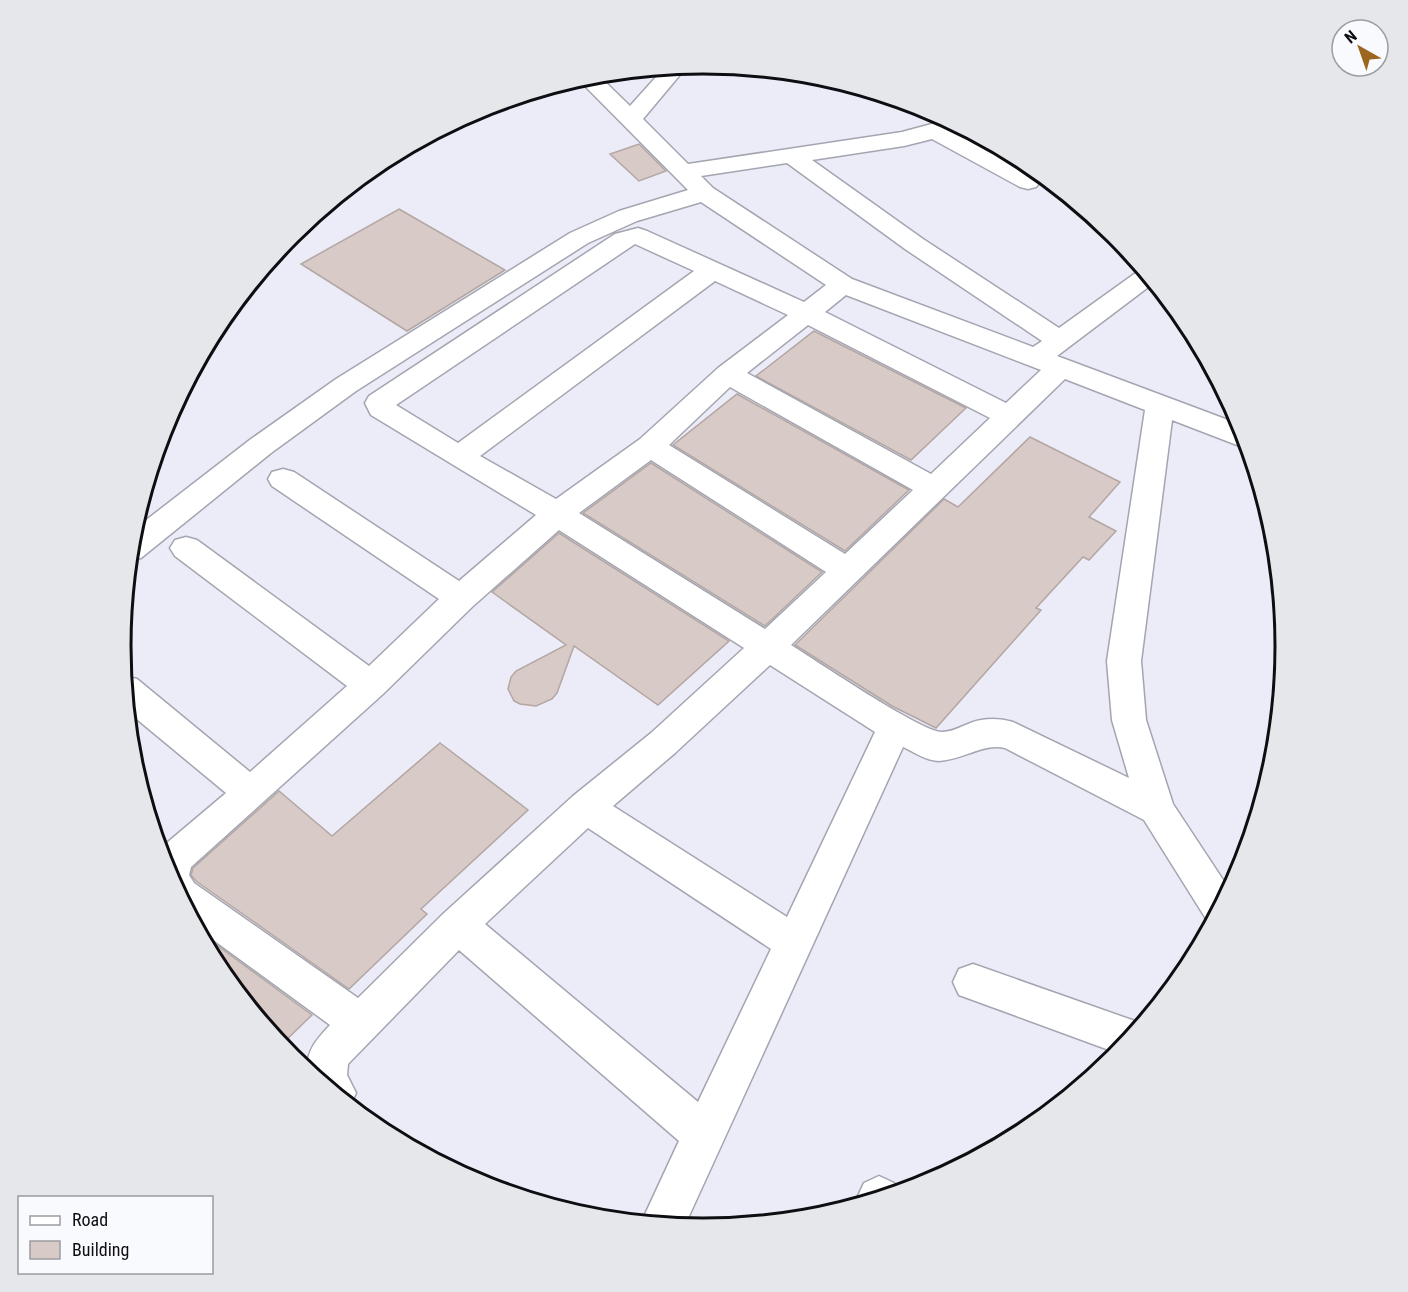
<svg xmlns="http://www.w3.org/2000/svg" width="1408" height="1292" viewBox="0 0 1408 1292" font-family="'Roboto Condensed',sans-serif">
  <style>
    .building { fill: #d8cbc7; stroke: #b3a6a3; stroke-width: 1.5 }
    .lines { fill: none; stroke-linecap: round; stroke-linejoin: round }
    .minor-casing { stroke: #a3a5b0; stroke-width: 3 }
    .minor { fill: #fff; fill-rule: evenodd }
    .rim { fill: none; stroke: #0e0e12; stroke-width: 3 }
  </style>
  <rect width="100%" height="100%" fill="#ebecf8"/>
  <path class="building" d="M639,144L666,171L639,181L610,154Z
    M399,209L505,270L407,331L301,264Z
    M814,331L966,408L911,460L756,376Z
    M737,394L909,490L845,551L673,445Z
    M1030,437L1120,482L1089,517L1116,531L1089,560L1083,557L1036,608L1041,610L936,728L892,706L795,645L944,499L958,507Z
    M651,463L822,572L765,626L583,513Z
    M559,533L729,641L658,705L574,646L557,693L552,699L536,706L520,704L514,701L508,689L511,677L516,671L566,645L492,592Z
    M440,743L528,810L421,909L427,914L349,989L196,881L191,875L193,868L279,791L332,836Z
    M199,932L312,1015L281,1045L219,970Z"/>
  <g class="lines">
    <g class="minor-casing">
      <path id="minor" d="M689,64L643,119L688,164L902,132L950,119L967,129L955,132L1036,177L1040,182L1036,187L1028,189L1020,187L932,139L904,146L812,160L923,239L1059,328L1144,267L1155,282L1057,356L1244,426L1250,447L1237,445L1172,420L1141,661L1146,720L1173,804L1231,892L1213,924L1208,922L1144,820L1005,748C983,743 962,760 939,761C927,761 914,752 903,747L684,1227L641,1223L679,1141L459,950L348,1064L347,1075L356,1093L350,1106L306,1070C308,1049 316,1040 330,1025L197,928L165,869L160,851L162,847L226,793L127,711L124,676L137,679L250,772L347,686L175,556L170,548L175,540L186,537L197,540L369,666L439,599L272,486L268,479L272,472L283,469L294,472L459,581L536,515L371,415L365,403L369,396L615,234L638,228L647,231L804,302L826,285L701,202L637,221L588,243L356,391L271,453L141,558L129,561L132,531L251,439L336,379L570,233L619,211L688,190L577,78L597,74L630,106L665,67ZM787,163L905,249L1042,341L1033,347L852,279L713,188L701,176ZM635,244L694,271L458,443L396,405ZM715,281L788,315L718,368L640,439L556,499L480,456ZM846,295L1041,370L1006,403L825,312ZM808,325L990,418L931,474L747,373ZM1065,379L1145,410L1107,661L1112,720L1129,778L1013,722C1003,719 992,718 981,720C967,722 956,732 942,732C921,732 815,660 791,645ZM730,387L913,490L845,554L669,445ZM651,460L826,572L765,629L579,513ZM559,530L744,648L651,733L573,796L444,913L358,998L194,883L189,875L191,867L383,694L472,607ZM770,665L875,732L787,917L613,806L675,753ZM588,828L771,949L698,1102L485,924Z
        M973,964L1132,1020L1144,1024L1120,1054L959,995L953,982L959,969Z
        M879,1176L894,1183L899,1193L860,1205L857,1198L864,1183Z"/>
    </g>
    <use href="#minor" class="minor"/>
  </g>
  <path d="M0 0H1408V1292H0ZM131 646a572 572 0 1 1 1144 0a572 572 0 1 1-1144 0Z" fill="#e6e7eb" fill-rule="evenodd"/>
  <path class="rim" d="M131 646a572 572 0 1 1 1144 0a572 572 0 1 1-1144 0Z"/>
  <rect x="18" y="1196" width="195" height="78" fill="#f9fafe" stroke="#9b9ca0" stroke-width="1.5"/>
  <rect x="30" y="1216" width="30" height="9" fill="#ffffff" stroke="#9b9ca0" stroke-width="1.5"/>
  <text x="72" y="1226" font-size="18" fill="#0e0e12">Road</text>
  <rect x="30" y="1241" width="30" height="18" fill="#d8cbc7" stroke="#9b9ca0" stroke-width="1.5"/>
  <text x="72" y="1256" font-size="18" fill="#0e0e12">Building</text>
  <g transform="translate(1360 48) rotate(320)"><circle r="28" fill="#f9fafe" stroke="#9b9ca0" stroke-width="1.5"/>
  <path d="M0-4.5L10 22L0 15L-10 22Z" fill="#9c661f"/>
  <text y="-9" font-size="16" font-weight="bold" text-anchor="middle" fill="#0e0e12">N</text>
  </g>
</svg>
